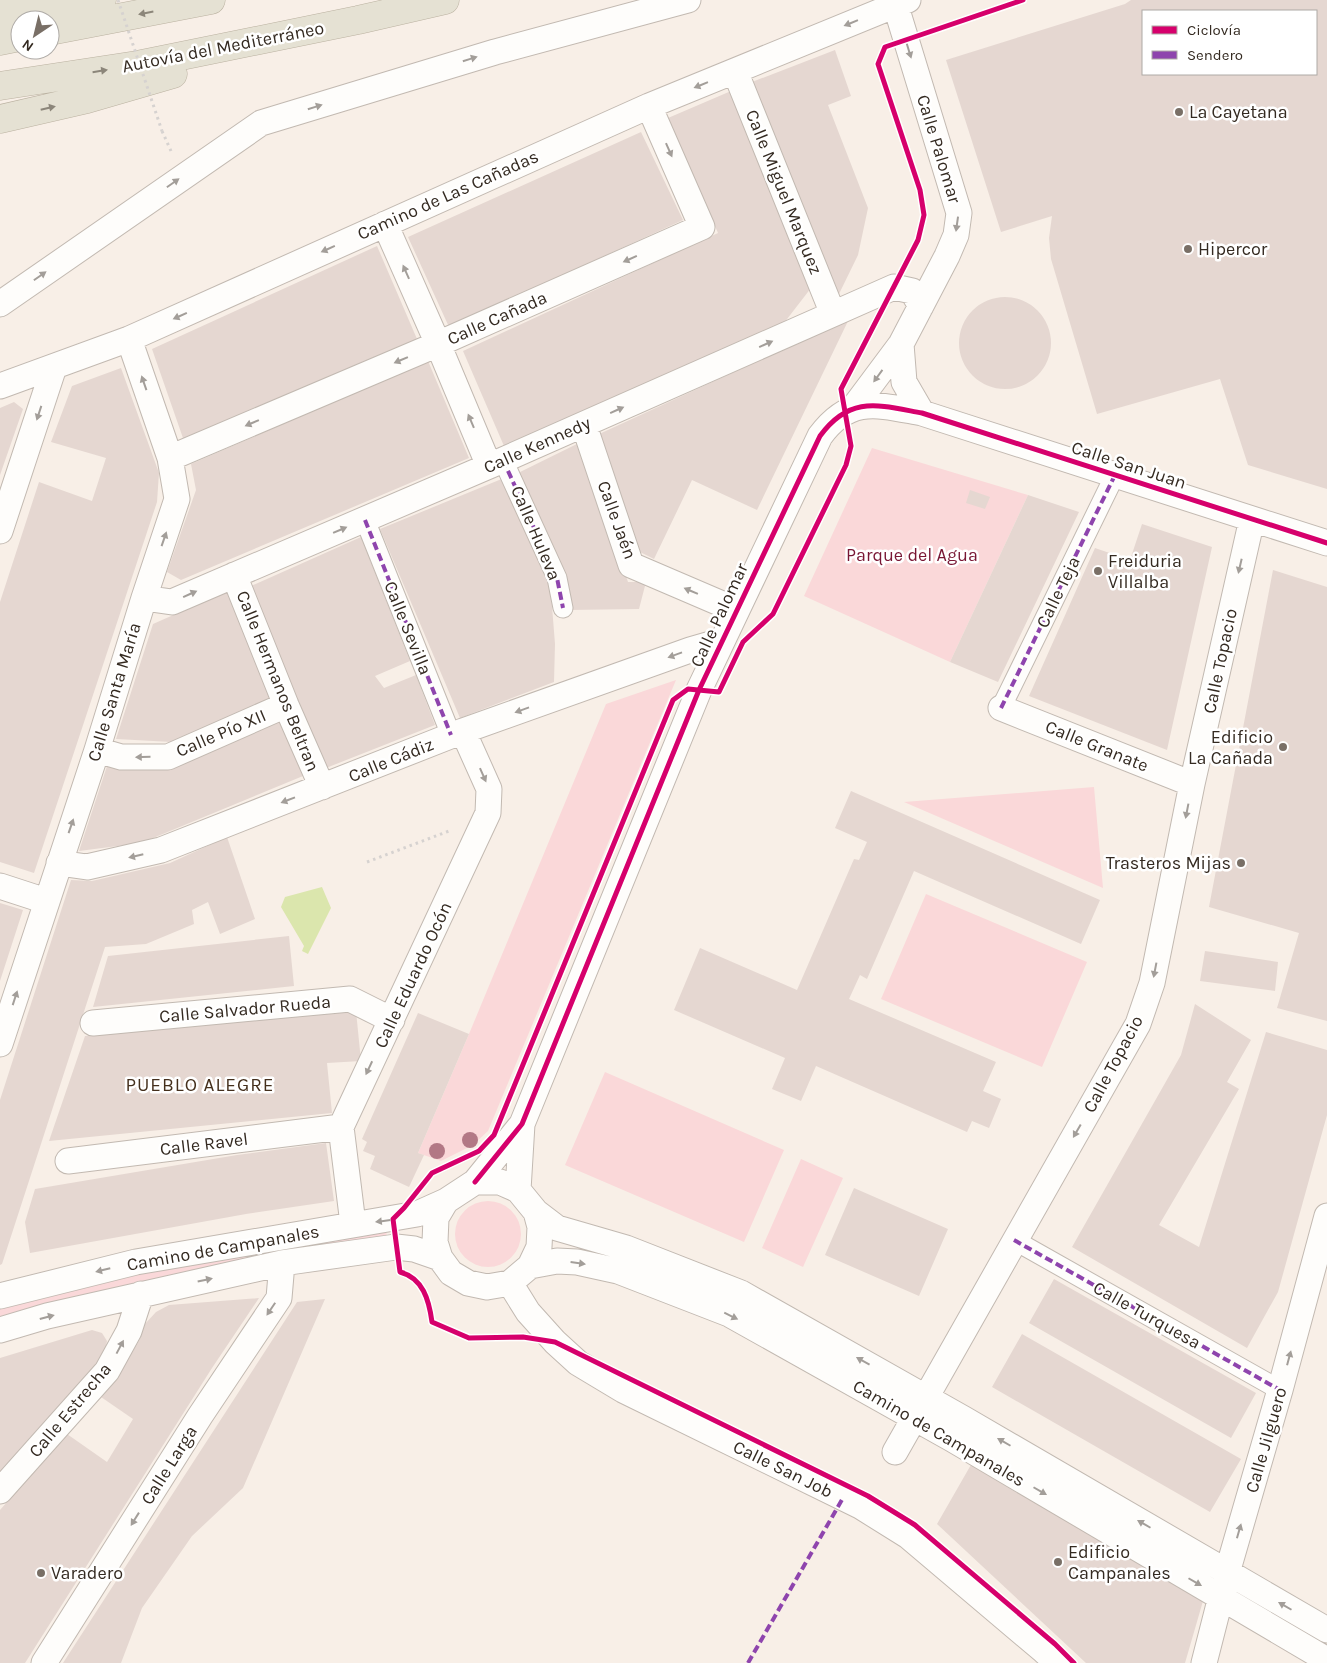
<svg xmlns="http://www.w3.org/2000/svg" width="1327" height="1663" viewBox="0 0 1327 1663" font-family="Karla,sans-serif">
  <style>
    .green { fill: #fad8d9 }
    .water { fill: #dbe6ad }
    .building { fill: #e5d7d1; fill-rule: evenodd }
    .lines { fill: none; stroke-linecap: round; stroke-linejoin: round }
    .pedestrian-casing { stroke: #c2b9b1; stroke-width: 21 }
    .minor-casing { stroke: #c2b9b1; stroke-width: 27 }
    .motorway-casing { stroke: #bab1a0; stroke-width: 29 }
    .path { stroke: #d6d2d0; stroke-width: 3; stroke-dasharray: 2.5 4; stroke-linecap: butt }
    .pedestrian { stroke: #fefdfb; stroke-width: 19 }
    .minor { stroke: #fefdfb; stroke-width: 25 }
    .motorway { stroke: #e5e1d3; stroke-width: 28 }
    .path-bridge { stroke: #d6d2d0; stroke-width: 3; stroke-dasharray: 2.5 4; stroke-linecap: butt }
    .quiet { stroke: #8e44ad; stroke-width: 4; stroke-dasharray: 8 4; stroke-linecap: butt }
    .cycleway-casing { stroke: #fff; stroke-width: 8 }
    .cycleway { stroke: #d6006c; stroke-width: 5 }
    .tree { fill: #b27885 }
    .oneway { fill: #8c867a }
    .oneway2 { fill: #a39e99 }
    .poi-dot { fill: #796f66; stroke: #fff; stroke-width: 2 }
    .labels { text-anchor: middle; stroke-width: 5; stroke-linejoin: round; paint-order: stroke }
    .street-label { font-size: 18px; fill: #342a21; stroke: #fff }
    .poi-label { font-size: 18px; fill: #342a21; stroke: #fff; text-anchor: start }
    .park-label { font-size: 18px; fill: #781634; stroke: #fff }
    .neighbourhood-label { font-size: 19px; letter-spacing: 1px; fill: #442f1c; stroke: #fff }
  </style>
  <rect width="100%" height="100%" fill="#f8efe7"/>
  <path class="green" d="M872,448L1028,495L950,662L804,596Z
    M676,680L488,1131L473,1145L441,1161L418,1153L469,1034L606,704Z
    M1094,787L1103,888L904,802Z
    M926,894L1087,962L1042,1067L881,999Z
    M605,1072L784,1150L744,1242L565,1165Z
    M801,1159L843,1178L803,1267L762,1248Z
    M455 1234a33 33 0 1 1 66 0a33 33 0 1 1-66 0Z
    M386,1230L387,1238L0,1319V1308L136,1275L281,1245Z"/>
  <path class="water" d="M322,887L331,908L308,954L302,951L304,946L281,907L285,897Z"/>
  <path class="building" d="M1131,0H1327V489L1248,465L1220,379L1097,414L1051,259L1049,238L1052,216L1001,232L946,60L1125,4ZM1143,11H1316V74H1143Z
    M835,50L851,96L828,105L868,208L858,255L838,296L752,82Z
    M731,91L811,288L784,323L504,446L463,351L718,233L668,118Z
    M641,132L683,220L449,327L408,237Z
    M377,246L417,339L184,441L152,349Z
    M959 343a46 46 0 1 1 92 0a46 46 0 1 1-92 0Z
    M849,319L757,510L692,480L654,559L636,550L597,435Z
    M428,361L469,458L181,580L167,572L196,490L191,464Z
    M121,368L159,473L157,502L34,873L0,862V602L39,482L92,501L106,458L51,442L72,386Z
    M14,402L23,409L0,475V408Z
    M581,442L628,582H646L639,609L569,610L518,473Z
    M504,478L550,581L555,644L554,682L460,718L380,529Z
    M970,490L990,497L985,509L966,503Z
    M1028,495L1079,512L998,682L950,662Z
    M1142,524L1212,547L1167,750L1029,696L1095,548L1130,560Z
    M361,537L410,661L375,676L384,688L416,675L435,725L326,768L251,586Z
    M1273,570L1327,587V1021L1277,1008L1299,933L1209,907Z
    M230,590L273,699L172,742L116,739L153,624Z
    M279,719L303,776L141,843L79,851L108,763Z
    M851,791L1100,900L1081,944L914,871L867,979L860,975L849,999L996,1062L983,1091L1001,1099L989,1128L972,1121L967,1132L816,1066L801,1101L772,1089L785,1058L674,1010L700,948L797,990L854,859L859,860L867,842L835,828Z
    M227,837L255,919L220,934L208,902L192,910L194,924L146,944L105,947L2,1264L0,1265V1100L71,880L92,881L170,863Z
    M0,903L23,910L0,981Z
    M289,936L294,986L93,1007L108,956Z
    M1205,951L1278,962L1275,991L1200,981Z
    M1195,1004L1251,1040L1227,1082L1239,1089L1159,1225L1199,1247L1266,1032L1327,1050V1115L1278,1292L1247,1348L1072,1247L1181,1055Z
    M356,1011L361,1061L327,1063L332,1113L49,1141L85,1036Z
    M418,1013L469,1034L418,1153L424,1155L409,1187L370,1169L375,1156L363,1151L367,1142L362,1139Z
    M326,1143L334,1201L246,1214L30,1253L25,1222L35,1189L237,1155Z
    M854,1188L948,1229L919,1296L825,1255Z
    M1054,1279L1256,1393L1231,1438L1029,1323Z
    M259,1298L212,1368L25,1663H0V1510L67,1434L107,1462L133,1419L101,1397L117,1378L140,1339L144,1325L156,1312L169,1305Z
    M325,1299L243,1488L192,1536L142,1608L121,1663H63L297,1302Z
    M92,1330L102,1333L107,1341L105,1352L96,1368L0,1474V1358Z
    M1022,1334L1241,1459L1210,1512L992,1387Z
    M972,1463L1203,1601L1185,1663H1086L937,1524Z"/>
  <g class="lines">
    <g class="pedestrian-casing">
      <path id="pedestrian" d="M503,460L557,578L563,608
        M365,520L451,735
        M1001,708L1115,475
        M1014,1240L1280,1390"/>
    </g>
    <g class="minor-casing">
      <path id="minor" d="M735,71L833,314
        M385,224L438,344L489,466
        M0,304L261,123L495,52L688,0
        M901,344L904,382L922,413
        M0,386L129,339L649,106L908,0
        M854,407L901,344L947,256L956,235L959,213L894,0
        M584,425L631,565L736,610
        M170,458L438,344L702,227L649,106
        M0,531L54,367
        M234,575L286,705L322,787
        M144,598L172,602L503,460L894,287L912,291L921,306
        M1001,708L1192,784
        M97,750L121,757H168L286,705
        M59,863L87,867L161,850L463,731L690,650L721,641
        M0,886L46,901
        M93,1023L350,999L392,1020
        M0,1044L97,750L144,598L177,499L170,458L129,339
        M68,1161L341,1127
        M475,1182L522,1124L699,690L820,436C850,395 878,405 922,413L1327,543
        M518,1190L522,1124
        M536,1212L557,1228L626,1248L741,1293L964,1419L1327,1630
        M353,1224L341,1127L488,813L489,789L463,731
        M530,1266L557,1261L577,1262L618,1271L729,1314L952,1439L1327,1660
        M510,1283L528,1312L555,1342L578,1363L623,1390L860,1506L908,1536L1044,1651L1057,1663
        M0,1296L136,1262L417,1214L446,1201L475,1182H500L518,1190L536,1212L540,1227L539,1247L530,1266L510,1283L487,1287L468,1283L451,1273L440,1258L435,1242L436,1218L446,1201
        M0,1330L47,1316L282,1263L396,1247L414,1249L440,1258
        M895,1452L1138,1024L1152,983L1192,784L1252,519
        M0,1491L107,1371L129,1331L141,1294
        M44,1663L200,1416L279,1298L282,1263
        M1204,1663L1227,1573L1280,1390L1327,1216"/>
    </g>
    <g class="motorway-casing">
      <path id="motorway" d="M0,13L102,0
        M50,31L211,0
        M0,41L20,37
        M0,86L137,65L358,20L445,0
        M0,119L87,99L173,74"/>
    </g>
    <path class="path" d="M162,131L171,151
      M367,862L449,831"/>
    <use href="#pedestrian" class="pedestrian"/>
    <use href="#minor" class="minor"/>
    <use href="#motorway" class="motorway"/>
    <path class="path-bridge" d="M118,0L162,131"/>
    <path class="quiet" d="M503,460L557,578L563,608
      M365,520L451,735
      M1001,708L1115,475
      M1014,1240L1280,1390
      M748,1663L843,1498"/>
    <g class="cycleway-casing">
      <path id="cycleway" d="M1023,0L885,47L878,64L920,190L924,215L918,240L841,389L851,446L846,465L773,614L743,642L719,692L688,689L673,700L494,1135L479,1151L432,1173L404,1208L393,1219L400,1272C423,1278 429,1300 432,1322L469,1338L523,1337L555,1342L868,1496L915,1525L1055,1644L1074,1663
        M475,1182L522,1124L699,690L820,436C850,395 878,405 922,413L1327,543"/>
    </g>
    <use href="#cycleway" class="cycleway"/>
  </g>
  <g class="tree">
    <circle cx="470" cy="1140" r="8"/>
    <circle cx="437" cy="1151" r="8"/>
  </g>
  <defs><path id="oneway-solid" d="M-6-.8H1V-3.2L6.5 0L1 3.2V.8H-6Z" transform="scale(1.25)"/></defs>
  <g class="oneway">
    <use href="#oneway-solid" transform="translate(146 13) rotate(169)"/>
    <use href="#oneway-solid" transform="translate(100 71) rotate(-9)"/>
    <use href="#oneway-solid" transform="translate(48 108) rotate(-13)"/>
  </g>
  <g class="oneway2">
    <use href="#oneway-solid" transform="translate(851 23) rotate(158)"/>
    <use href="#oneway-solid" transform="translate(909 51) rotate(73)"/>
    <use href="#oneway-solid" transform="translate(470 59) rotate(-17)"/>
    <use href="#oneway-solid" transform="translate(701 85) rotate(158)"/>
    <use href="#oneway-solid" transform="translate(315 107) rotate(-17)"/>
    <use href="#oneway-solid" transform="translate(669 150) rotate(66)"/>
    <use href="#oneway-solid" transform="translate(173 183) rotate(-35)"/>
    <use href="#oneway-solid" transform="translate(957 224) rotate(98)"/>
    <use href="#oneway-solid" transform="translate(328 249) rotate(156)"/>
    <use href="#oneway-solid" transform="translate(630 259) rotate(156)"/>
    <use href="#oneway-solid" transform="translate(406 272) rotate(-114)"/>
    <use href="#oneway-solid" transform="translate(40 276) rotate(-35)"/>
    <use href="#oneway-solid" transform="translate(180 316) rotate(156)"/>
    <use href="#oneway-solid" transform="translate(766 344) rotate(-24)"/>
    <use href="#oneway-solid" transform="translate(401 360) rotate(157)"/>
    <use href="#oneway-solid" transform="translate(878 376) rotate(126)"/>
    <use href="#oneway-solid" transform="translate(144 383) rotate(-109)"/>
    <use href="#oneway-solid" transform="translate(617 410) rotate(-24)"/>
    <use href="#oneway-solid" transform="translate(39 413) rotate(108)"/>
    <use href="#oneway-solid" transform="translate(471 421) rotate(-113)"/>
    <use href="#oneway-solid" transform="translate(252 423) rotate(157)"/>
    <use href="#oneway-solid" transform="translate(340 530) rotate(-23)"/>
    <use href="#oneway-solid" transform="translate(164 539) rotate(-71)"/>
    <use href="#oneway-solid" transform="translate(1240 566) rotate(103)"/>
    <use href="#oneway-solid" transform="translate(691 591) rotate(-157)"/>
    <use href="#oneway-solid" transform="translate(190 594) rotate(-24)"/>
    <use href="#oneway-solid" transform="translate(675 655) rotate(160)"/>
    <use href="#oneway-solid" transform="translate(522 710) rotate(160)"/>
    <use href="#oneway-solid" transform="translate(143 757) rotate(179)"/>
    <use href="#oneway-solid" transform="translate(483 775) rotate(66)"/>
    <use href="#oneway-solid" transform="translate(288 800) rotate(159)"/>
    <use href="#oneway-solid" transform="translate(1187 811) rotate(101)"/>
    <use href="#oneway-solid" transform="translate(71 826) rotate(-71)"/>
    <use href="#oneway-solid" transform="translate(136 856) rotate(167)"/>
    <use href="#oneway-solid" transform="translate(1155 970) rotate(101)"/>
    <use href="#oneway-solid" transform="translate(15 998) rotate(-72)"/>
    <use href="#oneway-solid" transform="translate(369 1068) rotate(115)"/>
    <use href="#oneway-solid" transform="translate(1077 1131) rotate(120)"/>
    <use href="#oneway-solid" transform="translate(383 1221) rotate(173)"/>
    <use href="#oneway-solid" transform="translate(578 1263) rotate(8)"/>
    <use href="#oneway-solid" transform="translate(103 1270) rotate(166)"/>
    <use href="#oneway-solid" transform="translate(205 1280) rotate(-12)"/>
    <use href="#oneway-solid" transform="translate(271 1309) rotate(124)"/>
    <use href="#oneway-solid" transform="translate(731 1316) rotate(26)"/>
    <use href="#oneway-solid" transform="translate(47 1317) rotate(-15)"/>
    <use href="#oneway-solid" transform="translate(120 1347) rotate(-62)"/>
    <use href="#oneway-solid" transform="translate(1289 1358) rotate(-75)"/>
    <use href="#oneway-solid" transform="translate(863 1361) rotate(-151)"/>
    <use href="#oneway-solid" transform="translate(1004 1442) rotate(-150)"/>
    <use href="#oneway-solid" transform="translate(1040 1491) rotate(30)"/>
    <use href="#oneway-solid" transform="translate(135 1519) rotate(122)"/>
    <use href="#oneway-solid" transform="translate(1144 1524) rotate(-150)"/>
    <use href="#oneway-solid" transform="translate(1239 1531) rotate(-74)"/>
    <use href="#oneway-solid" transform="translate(1195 1582) rotate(30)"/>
    <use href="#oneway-solid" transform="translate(1285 1606) rotate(-150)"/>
  </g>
  <g class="poi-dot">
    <circle cx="1179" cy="112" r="5"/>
    <circle cx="1188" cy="249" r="5"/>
    <circle cx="1098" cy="571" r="5"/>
    <circle cx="1283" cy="747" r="5"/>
    <circle cx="1241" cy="863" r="5"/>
    <circle cx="1058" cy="1562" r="5"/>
    <circle cx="41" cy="1573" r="5"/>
  </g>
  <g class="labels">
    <g class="street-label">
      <text transform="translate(223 47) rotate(-11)" y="6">Autovía del Mediterráneo</text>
      <text transform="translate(939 149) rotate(73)" y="6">Calle Palomar</text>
      <text transform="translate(784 192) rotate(68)" y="6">Calle Miguel Marquez</text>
      <text transform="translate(448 195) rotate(-24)" y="6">Camino de Las Cañadas</text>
      <text transform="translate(497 318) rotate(-24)" y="6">Calle Cañada</text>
      <text transform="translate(537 445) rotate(-24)" y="6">Calle Kennedy</text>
      <text transform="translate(1129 465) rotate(18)" y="6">Calle San Juan</text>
      <text transform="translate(617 520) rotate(70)" y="6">Calle Jaén</text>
      <text transform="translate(536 533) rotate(67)" y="6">Calle Huleva</text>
      <text transform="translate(1058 592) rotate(-64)" y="6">Calle Teja</text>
      <text transform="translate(719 615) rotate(-65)" y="6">Calle Palomar</text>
      <text transform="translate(408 628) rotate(68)" y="6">Calle Sevilla</text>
      <text transform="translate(1220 661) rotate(-78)" y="6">Calle Topacio</text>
      <text transform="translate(278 681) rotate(68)" y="6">Calle Hermanos Beltran</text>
      <text transform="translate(114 692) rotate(-73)" y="6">Calle Santa María</text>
      <text transform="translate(221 733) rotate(-23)" y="6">Calle Pío XII</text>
      <text transform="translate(1097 746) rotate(22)" y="6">Calle Granate</text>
      <text transform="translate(391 760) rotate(-22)" y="6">Calle Cádiz</text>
      <text transform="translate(413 975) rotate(-65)" y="6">Calle Eduardo Ocón</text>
      <text transform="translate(245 1009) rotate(-5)" y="6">Calle Salvador Rueda</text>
      <text transform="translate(1113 1064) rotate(-62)" y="6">Calle Topacio</text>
      <text transform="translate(204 1144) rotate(-7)" y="6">Calle Ravel</text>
      <text transform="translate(223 1248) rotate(-10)" y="6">Camino de Campanales</text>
      <text transform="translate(1147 1315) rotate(29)" y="6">Calle Turquesa</text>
      <text transform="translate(70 1410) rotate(-50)" y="6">Calle Estrecha</text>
      <text transform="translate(939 1433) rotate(30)" y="6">Camino de Campanales</text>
      <text transform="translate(1266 1440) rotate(-74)" y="6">Calle Jilguero</text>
      <text transform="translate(169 1465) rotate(-58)" y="6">Calle Larga</text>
      <text transform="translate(783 1469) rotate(26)" y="6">Calle San Job</text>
    </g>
    <g class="poi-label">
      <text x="1189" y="118">La Cayetana</text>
      <text x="1198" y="255">Hipercor</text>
      <text x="1108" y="567">Freiduria<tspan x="1108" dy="21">Villalba</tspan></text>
      <text x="1273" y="743" text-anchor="end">Edificio<tspan x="1273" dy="21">La Cañada</tspan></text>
      <text x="1231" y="869" text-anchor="end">Trasteros Mijas</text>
      <text x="1068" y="1558">Edificio<tspan x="1068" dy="21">Campanales</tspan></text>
      <text x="51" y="1579">Varadero</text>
    </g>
    <g class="park-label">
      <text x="912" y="561">Parque del Agua</text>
    </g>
    <g class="neighbourhood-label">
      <text x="200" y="1091">PUEBLO ALEGRE</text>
    </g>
  </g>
  <rect x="1142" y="10" width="175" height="65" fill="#ffffff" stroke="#aeaaa6"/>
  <rect x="1152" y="26" width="25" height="8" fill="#d6006c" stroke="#aeaaa6"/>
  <text x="1187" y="35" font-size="15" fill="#342a21">Ciclovía</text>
  <rect x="1152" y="51" width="25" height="8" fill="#8e44ad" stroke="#aeaaa6"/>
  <text x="1187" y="60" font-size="15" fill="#342a21">Sendero</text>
  <g transform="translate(35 35) rotate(215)"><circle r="24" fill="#ffffff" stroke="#aeaaa6"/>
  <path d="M0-4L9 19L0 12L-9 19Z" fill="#796f66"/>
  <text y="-8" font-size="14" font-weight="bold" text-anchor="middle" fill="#342a21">N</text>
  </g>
</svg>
